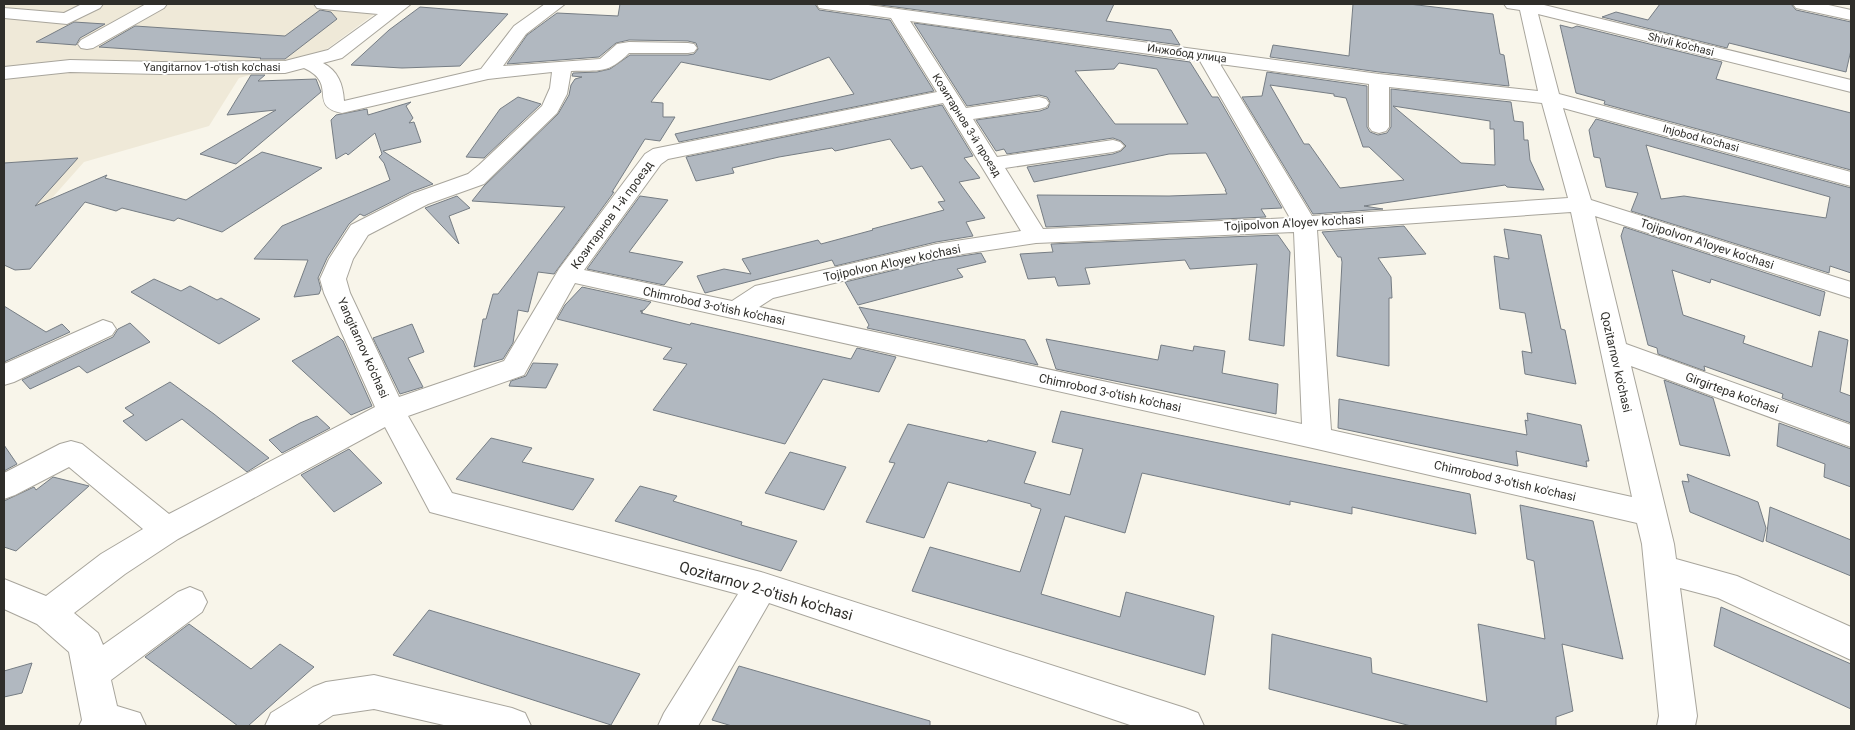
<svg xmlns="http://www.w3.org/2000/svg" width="1855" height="730" viewBox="0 0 1855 730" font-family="Roboto,sans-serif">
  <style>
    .built { fill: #efe9d8 }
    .building { fill: #b1b8c0; stroke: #767d84; fill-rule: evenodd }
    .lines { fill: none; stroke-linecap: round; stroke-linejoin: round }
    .minor-casing { stroke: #a8a59c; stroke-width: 2 }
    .minor { fill: #fff; fill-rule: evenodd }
    .labels { text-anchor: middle; stroke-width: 4; stroke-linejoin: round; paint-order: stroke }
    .far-street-label { font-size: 11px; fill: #2f2e2a; stroke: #fff }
    .street-label { font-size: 12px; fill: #2f2e2a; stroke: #fff }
    .near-street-label { font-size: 15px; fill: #2f2e2a; stroke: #fff }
  </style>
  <rect width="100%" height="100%" fill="#f8f5ea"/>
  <path class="built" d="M4,4H388L316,57L239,78L209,126L84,162L4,252Z"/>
  <path class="building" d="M620,4H815L819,10L890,20L934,91L679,142L675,134L854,94L829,57L770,80L681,62L651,102L663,103V117H675L660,141L645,139L612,192H614L554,274L538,272L528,312L518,310L513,343L503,359L474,367L483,319H486L493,294H498L565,207L472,201L484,186L558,114L569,95L571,85L575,79L582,77L572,76L573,73L597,72L610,69L630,55H688L694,54L698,49L696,43L688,41L629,40L616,43L599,57L507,64L527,35L557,13L618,16Z
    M873,4H1114L1106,21L1171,30L1180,45Z
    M1353,4H1409L1493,14L1500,54L1504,55L1509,86L1379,72L1270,57L1273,45L1349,56Z
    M1660,4H1791L1796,10L1851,22V50L1846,72L1729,43L1727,48L1602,17L1616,12L1648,20Z
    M420,7L508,14L460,66L402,68L351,65L389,30Z
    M320,10L331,12L337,19L285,59H260L261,58L99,47L135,26L285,36Z
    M74,22L105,24L80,38L76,45L36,42Z
    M914,23L1190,62L1212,97H1218L1282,208L1261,209L1266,217L1046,227L1037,195L1169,196L1227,194L1225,190H1226L1206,153L1169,154L1034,182L1027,167L1113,154L1121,151L1126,146L1121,141L1113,138L1007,154L1004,149L996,151L976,120L1040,111L1048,108L1050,102L1047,97L1039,95L967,106ZM1119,63L1157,69L1188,124H1115L1075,71L1114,69Z
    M1560,25L1572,28L1577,26L1722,62L1716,79L1851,113V170L1604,104L1605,101L1576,93Z
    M1267,72L1367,86V127L1370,132L1378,135L1387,133L1391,127V89L1511,102L1514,121L1523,122L1524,140H1528L1530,160L1544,190L1507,187L1505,185L1364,206L1383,209L1313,214L1242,97L1262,96ZM1270,85L1334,94V96L1346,98L1363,147H1369L1404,180L1340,188L1309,144H1304ZM1393,106L1490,121V129H1494L1495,165L1461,163Z
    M251,75H265L258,81L316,79L321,92L236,164L200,154L276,110L227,115Z
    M518,97L541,104L484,158L466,157L500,109Z
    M411,102L406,106L413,118L409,123L414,122L421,142L383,151L433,184L411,192L364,216L360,214L349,224L327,258L318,278L321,289L319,294L294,297L308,260L254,259L282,226L390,180L384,163L379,157L382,154L375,133L348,155L346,153L336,159L331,120L336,115L367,109L368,115Z
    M942,105L973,156L964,158L980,178L959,182L985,218L966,222L973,236L936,242L835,266L832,260L705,293L697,276L724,269L751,274L742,259L818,240L821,244L873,230L872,229L944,210L938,202L945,201L922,166L911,169L890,139L835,151L832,148L779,157L732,168L734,173L696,181L686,157Z
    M1596,119L1851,188V273L1830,266L1829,273L1631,211L1638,193L1606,187L1600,158L1594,157L1589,130ZM1646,145L1830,197L1826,218L1684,196L1661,199Z
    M262,152L322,168L222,232L178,218L174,221L122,208L116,211L85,202L30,269L15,270L4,265V163L78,158L35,206L107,175L105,178L186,200Z
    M457,196L470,208L449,216L459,244L425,208Z
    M640,196L668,200L629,252L683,262L664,285L587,269Z
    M1404,226L1426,254L1378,258L1391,277L1392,298H1389V366L1337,356L1342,262L1341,257H1338L1322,232Z
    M1624,227L1825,292L1820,316L1711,279L1710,283L1672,270L1683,315L1745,336L1743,343L1812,367L1819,331L1848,340L1840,392L1851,396V423L1782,398L1783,394L1704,366L1705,371L1658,354L1657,348L1648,345L1621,236Z
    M1504,229L1541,235L1561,329L1565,330L1576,384L1525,374L1522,351L1532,353L1525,313L1500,309L1494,256L1509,259Z
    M1278,235L1290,252L1284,346L1249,340L1257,264L1190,269L1185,260L1085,268L1090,284L1058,286L1055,277L1028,279L1020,254L1053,252L1051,244Z
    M981,253L986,262L957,269L963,277L858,305L845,282L936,260Z
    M154,279L181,291L190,286L217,300L221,298L260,319L219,344L131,292Z
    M582,287L651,302L644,310L640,311L643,312L641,313L690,325L691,323L851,359L857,348L896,357L879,392L823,379L785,444L653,410L687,364L663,359L672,348L557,319L565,305Z
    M4,306L46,332L62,324L70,332L4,362Z
    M859,307L1025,340L1038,365L867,328L869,325Z
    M130,323L150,342L87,373L79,366L30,389L22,380L113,337L118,329Z
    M412,324L424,352L408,358L423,387L400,394L373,338Z
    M338,336L343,341L372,406L351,415L292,361Z
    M1046,339L1158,360L1161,345L1193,351L1194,346L1225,351L1222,373L1278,384L1276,414L1056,369Z
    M533,363L558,364L546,388L509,386L511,381L526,376Z
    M1664,380L1713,398L1730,456L1680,445Z
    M170,382L214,414L269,458L247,472L182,419L146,441L123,421L134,415L125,408Z
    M1339,399L1527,435L1525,420L1528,421L1527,413L1581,425L1589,461H1586L1587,467L1516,451L1518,466L1338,428Z
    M1061,411L1470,494L1476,534L1352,507V514L1290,501V505L1142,473L1125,533L1065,516L1041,594L1120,617L1126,592L1214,616L1205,675L912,591L930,547L1020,572L1041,509L1031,506V504L948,482L924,538L866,522L895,463L889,462L908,424L987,442L988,440L1036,452L1024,483L1070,495L1083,449L1052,442Z
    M317,416L330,428L282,453L269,440L300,423Z
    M1779,423L1851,449V487L1824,477L1825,464L1777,446Z
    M491,438L532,448L522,462L594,479L573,510L456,479Z
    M4,445L17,464L4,471Z
    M349,449L382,483L334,512L301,475Z
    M790,452L846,467L824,510L765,493Z
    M1687,474L1758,502L1766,528L1763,542L1690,512L1682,481L1689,482Z
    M53,477L89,486L16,551L4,547V501L34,487L36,490Z
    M640,486L677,496L673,501L742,522L741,525L797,541L781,571L615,521Z
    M1520,505L1593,521L1623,659L1562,644L1573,711L1556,717V726H1411L1269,689L1272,634L1371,658L1372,673L1487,702L1478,624L1545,639L1534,561L1527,559Z
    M1770,507L1851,540V576L1766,541Z
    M1721,607L1851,664V709L1714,646Z
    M429,610L640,674L611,725L393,655Z
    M189,624L251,669L280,644L314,667L248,726H238L145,657Z
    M32,663L22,693L4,697V671Z
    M739,666L930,721V726H732L712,720Z"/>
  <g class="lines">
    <g class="minor-casing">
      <path id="minor" d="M82,4H103L100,8L67,24L4,18V8L64,13Z
        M146,4H167L164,8L93,48L87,49L81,48L78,44L81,40Z
        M314,4H411L342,58L323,63C338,71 343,84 344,101L481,69L514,26L545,4H565L526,34L503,66L600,59L617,44L629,42L688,43L694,44L697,48L694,52L688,53H629C608,74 600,70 571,71L567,94L557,113L484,184L428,204L368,235L353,259L346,279L350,293L399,397L504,361L559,269L645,154L653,149L937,92L891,18L825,9L819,8L817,4H861L1379,74L1538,91L1520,10L1507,8L1504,4H1540L1851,80V92L1538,14L1559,94L1851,172V186L1563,108L1591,200L1851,282V298L1595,216L1626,344L1851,425V447L1631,366L1674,544L1676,559L1737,576L1851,627V660L1718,598L1680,588L1697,716L1695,726H1657L1659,716L1642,544L1637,523L1317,449L575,283L524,375L408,416L452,493L761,572L1185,708L1198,713L1204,726H1133L769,603L698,726H658L664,713L738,594L430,512L385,427L178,539L125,574L74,613L98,633L103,645L178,592L190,587L202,592L207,602L202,612L111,680L117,706L140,713L146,726H79L82,720L69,652L37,624L4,609V579L46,596L101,554L143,529L69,467L15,495L4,499V473L60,444L71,441L82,444L169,514L375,407L324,293L320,279L329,259L351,225L412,194L468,174L479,165L542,106L550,88L552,72L488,79L342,113C307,106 339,84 304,68L285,73L161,74L70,72L4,79V67L70,60L161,62L285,61L328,50L378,14L323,9L317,8ZM910,21L1200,61L1290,218L1043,229L1005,168L1113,152L1120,150L1124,146L1120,142L1113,140L997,157L973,119L1039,109L1046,107L1049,103L1046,99L1039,97L966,108ZM1220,64L1369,84V127L1372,131L1379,133L1386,131L1389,127V87L1542,103L1568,198L1312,216ZM943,103L1021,231L936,244L764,284L755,286L732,301L584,270L661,164L668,159ZM1571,212L1632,497L1331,430L1317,230ZM1294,232L1302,424L759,307L773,298L936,258L1036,243Z
        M1793,4H1824L1851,10V20L1796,8Z
        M103,320L112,323L116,329L112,335L14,382L4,385V364Z
        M374,675L512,708L525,713L531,726H448L374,709L333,715L316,726H265L271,713L313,687L326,682Z"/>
    </g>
    <use href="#minor" class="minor"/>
  </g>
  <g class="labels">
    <g class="far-street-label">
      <text transform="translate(1681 44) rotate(14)" y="4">Shivli ko'chasi</text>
      <text transform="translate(1187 53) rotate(8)" y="4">Инжобод улица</text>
      <text x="212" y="71">Yangitarnov 1-o'tish ko'chasi</text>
      <text transform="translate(967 125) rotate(58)" y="4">Козитарнов 3-й проезд</text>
      <text transform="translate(1701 138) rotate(15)" y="4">Injobod ko'chasi</text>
    </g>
    <g class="street-label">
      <text transform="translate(612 215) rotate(-54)" y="4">Козитарнов 1-й проезд</text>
      <text transform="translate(1294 223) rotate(-3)" y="4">Tojipolvon A'loyev ko'chasi</text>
      <text transform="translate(1707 244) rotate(18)" y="4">Tojipolvon A'loyev ko'chasi</text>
      <text transform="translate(892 263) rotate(-12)" y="4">Tojipolvon A'loyev ko'chasi</text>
      <text transform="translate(714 306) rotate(12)" y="4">Chimrobod 3-o'tish ko'chasi</text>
      <text transform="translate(363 348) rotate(66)" y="4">Yangitarnov ko'chasi</text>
      <text transform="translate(1616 362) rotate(77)" y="4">Qozitarnov ko'chasi</text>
      <text transform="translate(1110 393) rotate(12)" y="4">Chimrobod 3-o'tish ko'chasi</text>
      <text transform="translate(1732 393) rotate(20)" y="4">Girgirtepa ko'chasi</text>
      <text transform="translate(1505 481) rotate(13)" y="4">Chimrobod 3-o'tish ko'chasi</text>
    </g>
    <g class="near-street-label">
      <text transform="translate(766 591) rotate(16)" y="5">Qozitarnov 2-o'tish ko'chasi</text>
    </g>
  </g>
  <rect width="1855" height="730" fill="none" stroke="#2f2e2a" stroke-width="10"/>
</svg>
